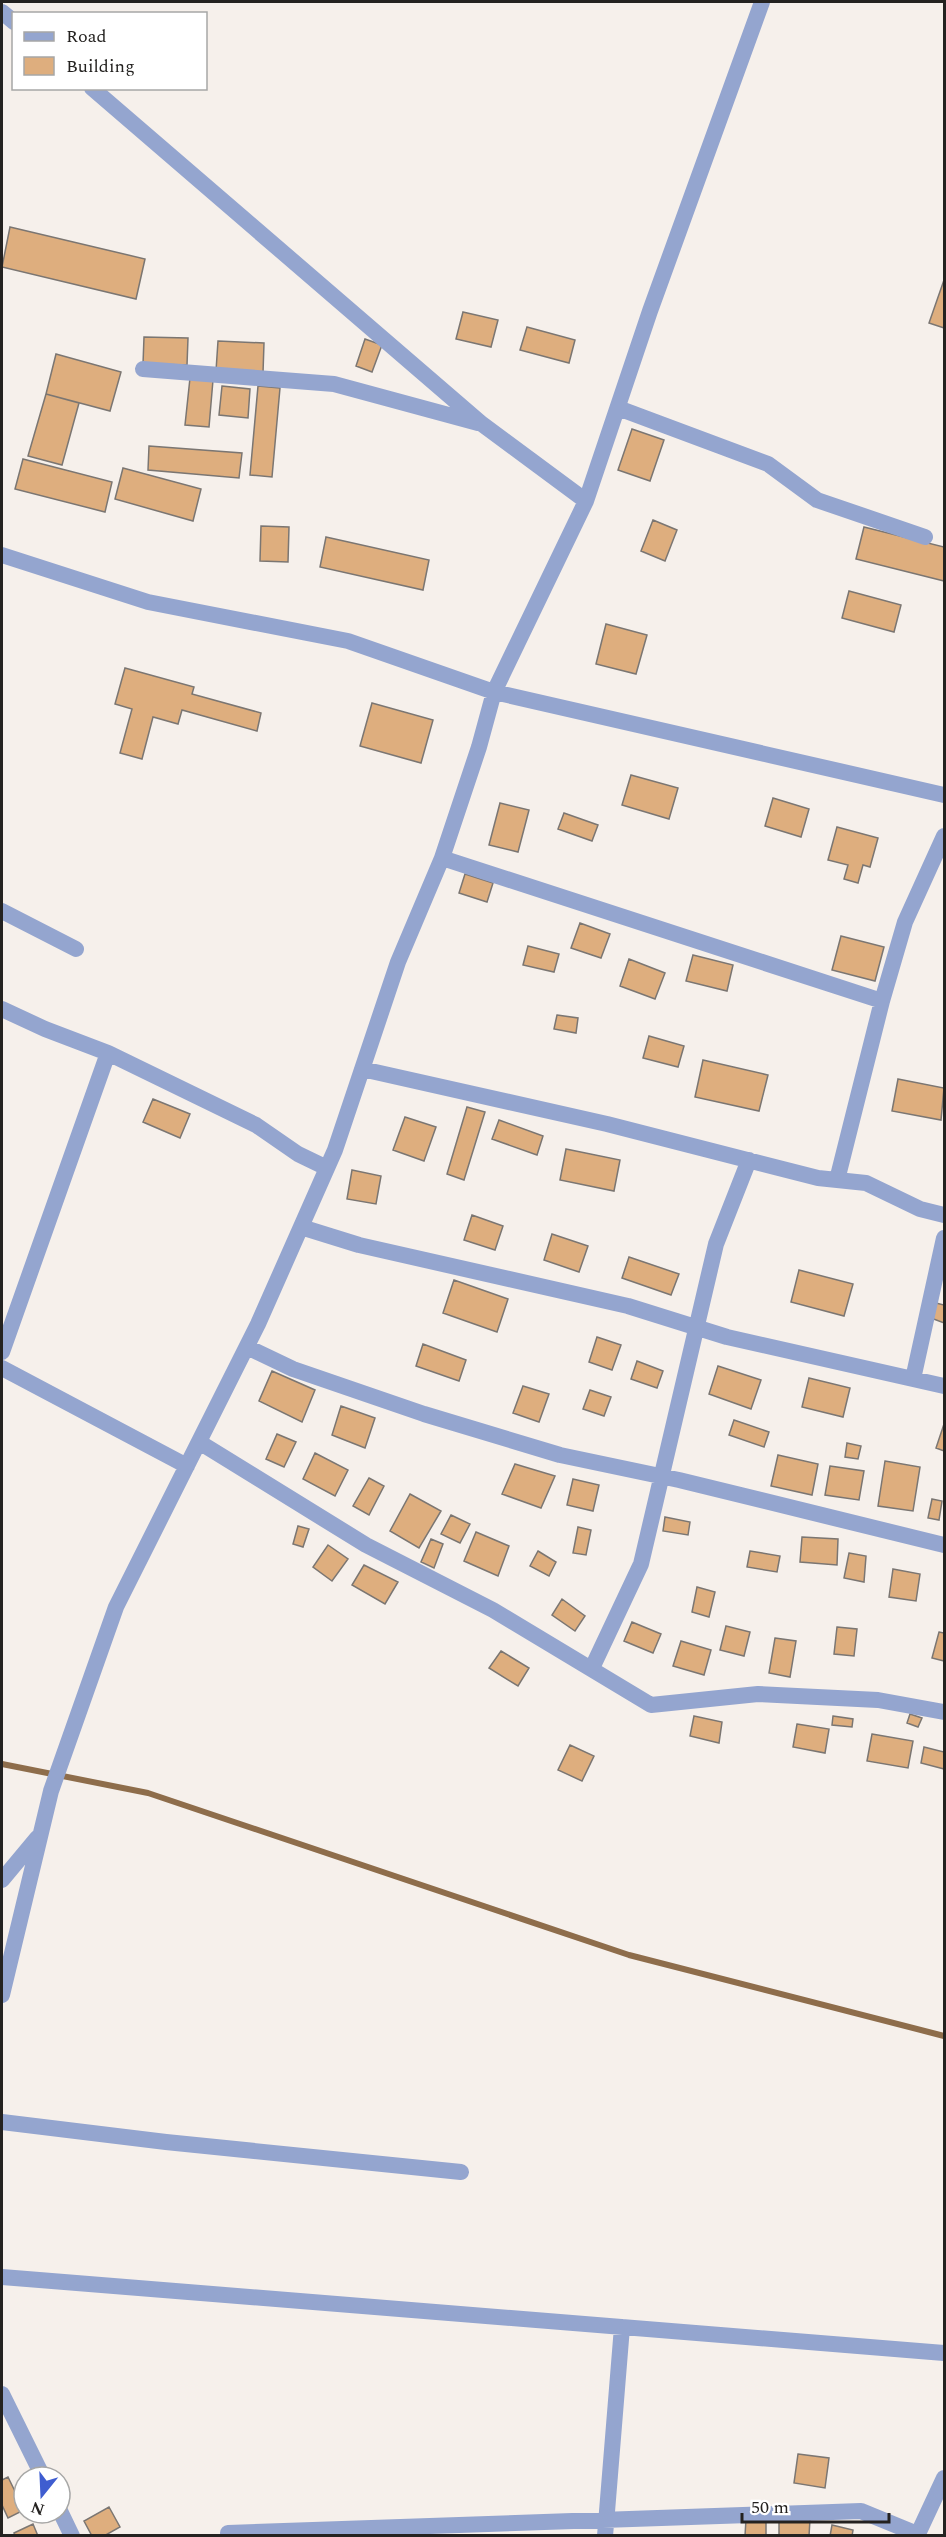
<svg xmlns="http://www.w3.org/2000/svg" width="946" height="2537" viewBox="0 0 946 2537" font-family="Spectral,serif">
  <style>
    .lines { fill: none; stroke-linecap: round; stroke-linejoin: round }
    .stream { stroke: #8e6d4b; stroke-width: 6 }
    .building { fill: #deae7e; stroke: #7b7672; stroke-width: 1.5 }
    .minor { stroke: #94a5cf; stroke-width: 16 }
    .tertiary { stroke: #94a5cf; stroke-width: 16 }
  </style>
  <rect width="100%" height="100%" fill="#f6f0eb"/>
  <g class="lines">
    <path class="stream" d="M2,1764L148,1793L629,1955L944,2036"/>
  </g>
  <path class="building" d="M10,227L145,259L136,299L2,267Z
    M944,280V328L929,323Z
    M463,312L498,320L491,347L456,339Z
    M527,327L575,340L569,363L520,350Z
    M144,337L188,338L187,365L143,364Z
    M365,339L382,345L372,372L356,366Z
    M218,341L264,343L263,373L216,371Z
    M56,354L121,372L110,411L46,394Z
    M190,378L213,380L209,427L185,425Z
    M222,386L250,389L248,418L219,415Z
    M258,386L280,388L272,477L250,475Z
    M46,394L79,403L62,465L28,456Z
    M632,429L664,440L650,481L618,470Z
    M149,446L242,453L239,478L148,470Z
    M23,459L112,482L105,512L15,489Z
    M123,468L201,489L193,521L115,499Z
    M653,520L677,530L665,561L641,551Z
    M261,526L289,527L288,562L260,561Z
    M864,527L944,547V581L856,559Z
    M326,537L429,560L423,590L320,567Z
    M849,591L901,605L894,632L842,618Z
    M606,624L647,635L636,674L596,664Z
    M125,668L194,687L192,694L261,713L257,731L182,710L178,724L153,717L142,759L120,753L132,709L115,704Z
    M372,703L433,720L421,763L360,746Z
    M631,775L678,788L669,819L622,805Z
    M773,798L809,809L801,837L765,826Z
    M500,803L529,810L518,852L489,845Z
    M564,813L598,825L592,841L558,829Z
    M837,827L878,838L870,867L863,865L858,883L844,879L848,865L828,860Z
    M465,874L493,883L487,902L459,893Z
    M580,923L610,934L601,958L571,948Z
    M841,936L884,947L875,981L832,970Z
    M528,946L559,954L554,972L523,965Z
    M693,955L733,965L727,991L686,981Z
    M629,959L665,973L655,999L620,986Z
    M557,1015L578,1018L576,1033L554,1029Z
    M649,1036L684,1046L678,1067L643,1058Z
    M703,1060L768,1075L759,1111L695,1097Z
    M898,1079L944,1088L941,1120L892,1111Z
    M153,1099L190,1114L180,1138L143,1122Z
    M467,1107L485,1112L464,1180L447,1174Z
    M405,1117L436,1127L424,1161L393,1150Z
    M499,1120L543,1136L537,1155L492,1139Z
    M566,1149L620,1160L614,1191L560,1180Z
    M352,1170L381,1176L376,1204L347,1199Z
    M472,1215L503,1226L495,1250L464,1240Z
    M552,1234L588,1246L579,1272L544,1260Z
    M629,1257L679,1274L671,1295L622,1278Z
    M799,1270L853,1284L844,1316L791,1302Z
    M454,1280L508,1299L497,1332L443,1313Z
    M936,1303L944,1305V1323L931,1318Z
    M597,1337L621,1345L612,1370L589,1362Z
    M423,1344L466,1360L459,1381L416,1366Z
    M637,1361L663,1371L657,1388L631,1379Z
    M718,1366L761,1380L751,1409L709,1394Z
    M272,1371L315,1390L302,1422L259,1401Z
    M809,1378L850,1388L843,1417L802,1407Z
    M523,1386L549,1394L539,1422L513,1413Z
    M590,1390L611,1397L604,1416L583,1409Z
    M341,1406L375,1418L365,1448L332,1435Z
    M734,1420L769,1432L764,1447L729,1435Z
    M944,1424V1451L936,1448Z
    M277,1434L296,1442L284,1467L266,1459Z
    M847,1443L861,1446L858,1459L845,1457Z
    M315,1453L348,1470L335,1496L303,1479Z
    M778,1455L818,1464L812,1495L771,1486Z
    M885,1461L920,1467L913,1511L878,1506Z
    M515,1464L555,1476L541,1508L502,1494Z
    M830,1466L864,1471L859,1500L825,1495Z
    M369,1478L384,1486L369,1515L353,1506Z
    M573,1479L599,1485L593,1511L567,1505Z
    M410,1494L441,1511L419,1548L390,1531Z
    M932,1499L942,1501L939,1520L928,1518Z
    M451,1515L470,1524L460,1543L441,1534Z
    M665,1517L690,1522L688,1535L663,1531Z
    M298,1526L309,1529L303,1547L293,1544Z
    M578,1527L591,1530L586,1555L573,1553Z
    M476,1532L509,1546L498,1576L464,1561Z
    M802,1537L838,1539L837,1565L800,1562Z
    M431,1539L443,1544L434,1568L421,1562Z
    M328,1545L348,1559L332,1581L313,1567Z
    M538,1551L556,1562L549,1576L530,1566Z
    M750,1551L780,1556L777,1572L747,1567Z
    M849,1553L866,1556L864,1582L844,1578Z
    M364,1565L398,1582L385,1604L352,1585Z
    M893,1569L920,1574L916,1601L889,1597Z
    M697,1587L715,1592L709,1617L692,1612Z
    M562,1599L585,1616L575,1631L552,1615Z
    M632,1622L661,1634L653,1653L624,1641Z
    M726,1626L750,1632L744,1656L720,1650Z
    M837,1627L857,1629L854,1656L834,1654Z
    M939,1632L944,1633V1661L932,1658Z
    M775,1638L796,1641L790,1677L769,1673Z
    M681,1641L711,1650L704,1675L673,1666Z
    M501,1651L529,1668L518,1686L489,1668Z
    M910,1714L922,1718L918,1727L907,1723Z
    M694,1716L722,1722L719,1743L690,1736Z
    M833,1716L853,1719L852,1727L832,1725Z
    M797,1724L829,1729L825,1753L793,1747Z
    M872,1734L913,1741L908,1768L867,1761Z
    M570,1745L594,1756L582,1781L558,1770Z
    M924,1747L944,1752V1769L921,1763Z
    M798,2454L829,2458L825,2488L794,2483Z
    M8,2477L24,2510L8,2518L2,2505V2480Z
    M109,2507L120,2527L104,2536H92L84,2521Z
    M779,2518L810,2519L809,2536L779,2535Z
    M746,2519L766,2520V2536H745Z
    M33,2524L38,2536H15L14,2533Z
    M832,2525L853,2530L852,2536H830Z"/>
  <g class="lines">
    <path class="minor" d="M2,12L14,22
      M92,88L482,424L586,501
      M143,369L334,384L478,423
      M618,408L768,464L817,500L925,537
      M2,555L148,602L348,641L494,692L944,795
      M442,858L882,1001L837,1180
      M2,911L76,949
      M882,1001L905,922L944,836
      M2,1009L45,1029L108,1053L256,1125L298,1154L327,1168
      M362,1069L607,1124L818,1178L866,1183L920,1209L944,1215
      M301,1227L359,1245L628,1306L727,1337L944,1386
      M247,1347L293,1369L424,1414L560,1455L679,1480L944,1545
      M2,1352L108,1053
      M2,1368L187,1466
      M913,1379L944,1238
      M199,1442L366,1545L493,1610L651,1705L758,1694L878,1700L944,1712
      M592,1668L641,1564L716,1244L749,1160
      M2,1880L37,1838
      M2,1995L51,1791L116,1607L258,1324L335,1150L398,962L442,858L479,747L494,692L586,501L650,311L762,2
      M2,2122L166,2142L461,2172
      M2,2277L944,2353
      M2,2394L43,2477
      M60,2511L72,2536
      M228,2533L861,2511L917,2534
      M605,2536L622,2327"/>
    <path class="tertiary" d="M917,2536L944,2478"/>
  </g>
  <rect width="946" height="2537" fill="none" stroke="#242220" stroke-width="6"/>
  <rect x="12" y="12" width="195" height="78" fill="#ffffff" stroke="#a7a7a6" stroke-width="1.5"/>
  <rect x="24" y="32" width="30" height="9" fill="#94a5cf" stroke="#a7a7a6" stroke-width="1.5"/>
  <text x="66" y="42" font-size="18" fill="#242220">Road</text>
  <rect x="24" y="57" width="30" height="18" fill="#deae7e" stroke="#a7a7a6" stroke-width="1.5"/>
  <text x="66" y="72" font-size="18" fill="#242220">Building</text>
  <g transform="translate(42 2495) rotate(198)"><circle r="28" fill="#ffffff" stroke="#a7a7a6" stroke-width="1.5"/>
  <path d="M0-4.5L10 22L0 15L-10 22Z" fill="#3f5dd0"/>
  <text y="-9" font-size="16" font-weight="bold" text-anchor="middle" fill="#242220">N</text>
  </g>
  <path d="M742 2513v9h147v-9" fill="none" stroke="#242220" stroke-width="3"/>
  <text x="751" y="2513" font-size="18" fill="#242220" stroke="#ffffff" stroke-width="4.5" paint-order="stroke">50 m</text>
</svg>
